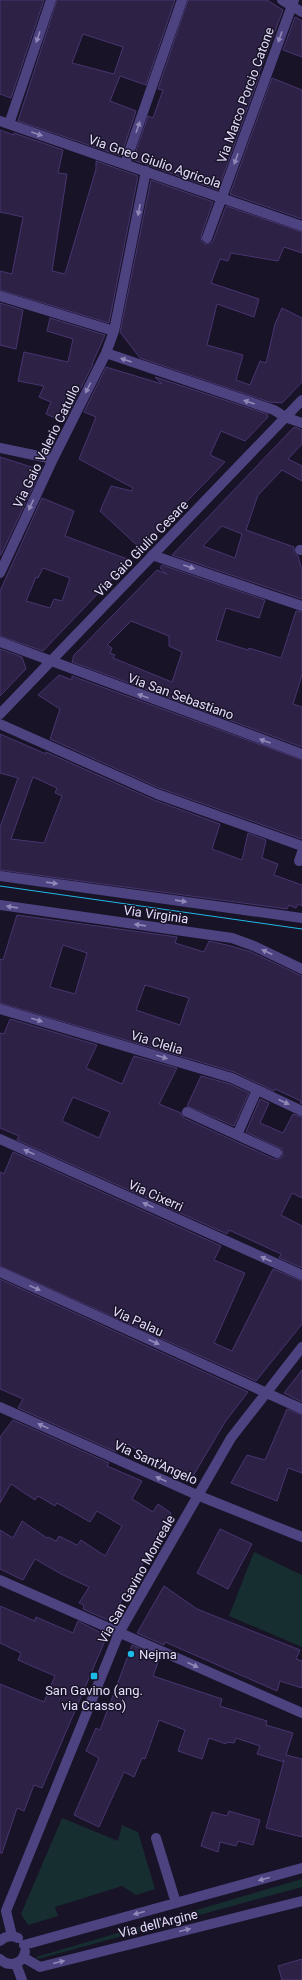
<svg xmlns="http://www.w3.org/2000/svg" width="302" height="1980" viewBox="0 0 302 1980" font-family="Roboto,sans-serif">
  <style>
    .green { fill: #162e30 }
    .building { fill: #2d2146; stroke: #483570; fill-rule: evenodd }
    .lines { fill: none; stroke-linecap: round; stroke-linejoin: round }
    .minor { stroke: #4d4381; stroke-width: 10 }
    .tram { stroke: #1db9e7; stroke-width: 1 }
    .oneway { fill: #9188b8 }
    .poi-dot { fill: #1db9e7; stroke: #191327; stroke-width: 1.5 }
    .labels { text-anchor: middle; stroke-width: 3; stroke-linejoin: round; paint-order: stroke }
    .street-label { font-size: 13px; fill: #e4dcfb; stroke: #191327 }
    .poi-label { font-size: 13px; fill: #e4dcfb; stroke: #191327; text-anchor: start }
  </style>
  <rect width="100%" height="100%" fill="#191327"/>
  <path class="green" d="M254,1552L302,1575V1647L229,1616Z
    M62,1818L118,1841L122,1825L138,1832L155,1889L136,1895L122,1886L55,1907L58,1916L28,1925L21,1914Z
    M302,1879V1887L38,1959L36,1957Z"/>
  <path class="building" d="M0,0H44L11,98L0,94Z
    M57,0H175L146,85L120,76L110,101L136,111L121,156L18,121ZM83,34L123,47L114,74L72,63Z
    M188,0H267L283,10L259,73L260,74L218,190L133,160L148,116L153,118L163,90L158,89Z
    M295,17L302,21V57L283,50Z
    M272,78L302,90V219L230,194Z
    M0,130L14,135V133L63,150L58,173L67,174L52,271L65,274L96,169V161L138,176L109,323L0,290V271L12,274L23,217L0,212Z
    M151,180L213,202L201,236L202,242L205,244L211,243L213,241L226,206L302,232V253L284,247L278,261L231,253L228,261L220,259L211,283L259,299L254,317L217,304L207,345L243,355L236,380L250,385L260,361L266,363L275,324L282,308L302,318V382L282,403L269,402L140,358L120,332Z
    M0,303L23,310L16,349L0,345Z
    M50,318L105,335L92,364H93L64,422L46,414L51,402L39,397L44,386L18,381L24,352L68,362L73,339L47,331Z
    M106,367L162,384L155,377L267,414L268,417L245,441L221,431L210,455L225,462L141,549L100,511L111,486L132,491L133,488L79,459L96,417L84,412Z
    M294,427L302,430V444L288,459L302,466V481L282,470L258,495L246,530L294,547V553L298,556L302,570V599L172,555ZM222,526L242,534L235,558L203,546Z
    M0,457L41,470L1,555H0Z
    M42,498L74,511L65,536L130,560L43,651L0,636V591ZM43,568L70,578L62,601L54,599L50,608L26,601L36,577L38,578Z
    M162,565L265,600L259,618L226,608L216,640L248,650L249,648L281,658L296,611L302,612V675L293,704L302,707V747L72,662L74,655L157,570L167,574L160,568ZM131,621L169,636V646L182,652L172,682L113,658L115,655L110,653L112,648L107,645Z
    M0,649L22,657L26,669L0,696Z
    M59,675L72,680V676L302,760V839L159,788L50,739L60,709L38,695Z
    M0,734L46,754V752L154,800L220,824L212,849L242,860L248,833L266,840L262,858L278,864L274,875L302,885V906L298,904L296,908L289,905L287,909L0,870V827L18,778L0,773ZM33,777L57,788L55,793L62,796L44,843L11,839Z
    M17,915L177,937L175,943L204,952L209,941L231,946L251,952L302,976V1104L300,1103L301,1101L275,1089L274,1091L234,1072L0,1003V959L3,960ZM63,945L87,953L75,994L50,987ZM145,985L189,998L180,1025L136,1010Z
    M10,1019L97,1045L86,1068L122,1084L134,1056L177,1068L159,1104L181,1113L184,1118L274,1159H278L283,1156L282,1149L246,1132L260,1099L269,1103L260,1123L283,1133L293,1114L302,1117V1198L292,1193L281,1215L302,1226V1268L279,1258L281,1254L229,1230L227,1234L17,1140L19,1136L0,1128V1033L4,1034ZM73,1097L110,1112L99,1138L62,1121Z
    M201,1076L230,1084L249,1093L234,1126L187,1106Z
    M13,1152L221,1246L214,1260L245,1273L214,1343L232,1351L273,1269L302,1281V1324L256,1381L0,1266V1172L4,1174Z
    M0,1279L248,1392L225,1422L190,1481L153,1465L155,1461L123,1441L116,1452L18,1408L23,1399L0,1389Z
    M302,1370V1402L284,1393Z
    M287,1409L302,1415V1473L288,1468L277,1501L231,1483L247,1455L265,1460Z
    M13,1420L109,1463L107,1466L142,1481L132,1499L153,1512L158,1504L171,1513L110,1621L83,1609L84,1605L79,1603L89,1587L61,1574L35,1559L23,1580L0,1569V1530L13,1538L22,1521L47,1538L48,1537L56,1541L59,1536L77,1545L81,1540L105,1556L122,1526L97,1511L90,1522L57,1503L55,1506L38,1496L35,1500L11,1484L0,1503V1437Z
    M220,1529L252,1544L228,1589L197,1573Z
    M164,1586L197,1609L300,1650L296,1659L302,1661V1688L280,1681L277,1691L165,1642L164,1645L137,1633Z
    M0,1606L35,1621L36,1617L73,1633L78,1621L107,1636L42,1788L34,1785L24,1811L17,1808L2,1853H0V1684L44,1702L55,1676L18,1660L21,1653L0,1643Z
    M132,1645L160,1657L153,1676L222,1699L220,1706L267,1721L266,1725L293,1733L286,1755L302,1759V1837L266,1828L284,1760V1762L257,1754L260,1746L236,1738L234,1743L227,1742L226,1744L209,1738L202,1759L178,1751L185,1730L159,1720L145,1759L142,1758L134,1777L124,1772L99,1827L74,1815L99,1758L86,1751L96,1728L100,1730Z
    M229,1811L260,1820L253,1845L238,1841L236,1846L220,1842L218,1852L201,1846L212,1812L227,1816Z
    M302,1959V1980H282L278,1966Z"/>
  <g class="lines">
    <path class="minor" d="M282,0L302,12
      M0,121L302,226
      M9,124L51,0
      M125,164L182,0
      M207,238L294,0
      M0,296L114,331
      M106,353L274,410L285,417L302,423
      M0,448L53,459
      M300,550H302
      M152,555L302,606
      M0,573L53,459L106,353L114,331L146,171
      M0,642L302,754
      M0,714L302,400
      M0,724L157,794L302,846
      M299,861L302,852
      M0,876L302,918
      M0,905L232,938L254,946L302,969
      M0,1009L232,1078L302,1111
      M187,1112L277,1153
      M237,1135L257,1090
      M0,1139L302,1275
      M0,1272L302,1409
      M0,1407L197,1495L302,1537
      M0,1580L302,1713
      M156,1838L176,1903
      M12,1936L6,1911L119,1633L231,1438L302,1347
      M0,1941C5,1936 12,1935 18,1938
      M24,1945L302,1868
      M23,1957L40,1967L302,1901
      M0,1959C9,1968 23,1964 25,1952
      M16,1964L22,1980"/>
    <path class="tram" d="M0,886L302,929"/>
  </g>
  <defs><path id="oneway-solid" d="M-6-.8H1V-3.2L6.5 0L1 3.2V.8H-6Z"/></defs>
  <g class="oneway">
    <use href="#oneway-solid" transform="translate(38 37) rotate(109)"/>
    <use href="#oneway-solid" transform="translate(280 37) rotate(110)"/>
    <use href="#oneway-solid" transform="translate(138 127) rotate(-71)"/>
    <use href="#oneway-solid" transform="translate(37 134) rotate(19)"/>
    <use href="#oneway-solid" transform="translate(236 159) rotate(110)"/>
    <use href="#oneway-solid" transform="translate(139 210) rotate(101)"/>
    <use href="#oneway-solid" transform="translate(126 360) rotate(-161)"/>
    <use href="#oneway-solid" transform="translate(88 388) rotate(117)"/>
    <use href="#oneway-solid" transform="translate(249 402) rotate(-161)"/>
    <use href="#oneway-solid" transform="translate(31 505) rotate(115)"/>
    <use href="#oneway-solid" transform="translate(189 567) rotate(19)"/>
    <use href="#oneway-solid" transform="translate(143 696) rotate(-160)"/>
    <use href="#oneway-solid" transform="translate(265 741) rotate(-160)"/>
    <use href="#oneway-solid" transform="translate(52 883) rotate(8)"/>
    <use href="#oneway-solid" transform="translate(181 901) rotate(8)"/>
    <use href="#oneway-solid" transform="translate(12 907) rotate(-172)"/>
    <use href="#oneway-solid" transform="translate(140 925) rotate(-172)"/>
    <use href="#oneway-solid" transform="translate(267 952) rotate(-155)"/>
    <use href="#oneway-solid" transform="translate(37 1020) rotate(17)"/>
    <use href="#oneway-solid" transform="translate(162 1057) rotate(17)"/>
    <use href="#oneway-solid" transform="translate(284 1102) rotate(25)"/>
    <use href="#oneway-solid" transform="translate(29 1152) rotate(-156)"/>
    <use href="#oneway-solid" transform="translate(148 1205) rotate(-156)"/>
    <use href="#oneway-solid" transform="translate(266 1259) rotate(-156)"/>
    <use href="#oneway-solid" transform="translate(35 1288) rotate(24)"/>
    <use href="#oneway-solid" transform="translate(154 1342) rotate(24)"/>
    <use href="#oneway-solid" transform="translate(43 1426) rotate(-156)"/>
    <use href="#oneway-solid" transform="translate(161 1479) rotate(-156)"/>
    <use href="#oneway-solid" transform="translate(193 1665) rotate(24)"/>
    <use href="#oneway-solid" transform="translate(264 1879) rotate(165)"/>
    <use href="#oneway-solid" transform="translate(139 1913) rotate(165)"/>
    <use href="#oneway-solid" transform="translate(185 1930) rotate(-14)"/>
    <use href="#oneway-solid" transform="translate(59 1962) rotate(-14)"/>
  </g>
  <g class="poi-dot">
    <circle cx="131" cy="1654" r="4"/>
    <rect x="90" y="1672" width="8" height="8" rx="2"/>
  </g>
  <g class="labels">
    <g class="street-label">
      <text transform="translate(245 95) rotate(-70)" y="5">Via Marco Porcio Catone</text>
      <text transform="translate(155 161) rotate(19)" y="5">Via Gneo Giulio Agricola</text>
      <text transform="translate(46 446) rotate(-64)" y="5">Via Gaio Valerio Catullo</text>
      <text transform="translate(141 548) rotate(-46)" y="5">Via Gaio Giulio Cesare</text>
      <text transform="translate(181 696) rotate(20)" y="5">Via San Sebastiano</text>
      <text transform="translate(156 914) rotate(8)" y="5">Via Virginia</text>
      <text transform="translate(157 1042) rotate(17)" y="5">Via Clelia</text>
      <text transform="translate(156 1195) rotate(24)" y="5">Via Cixerri</text>
      <text transform="translate(138 1321) rotate(24)" y="5">Via Palau</text>
      <text transform="translate(156 1462) rotate(24)" y="5">Via Sant'Angelo</text>
      <text transform="translate(136 1579) rotate(-61)" y="5">Via San Gavino Monreale</text>
      <text transform="translate(158 1923) rotate(-14)" y="5">Via dell'Argine</text>
    </g>
    <g class="poi-label">
      <text x="139" y="1659">Nejma</text>
      <text x="94" y="1695" text-anchor="middle">San Gavino (ang.<tspan x="94" dy="15">via Crasso)</tspan></text>
    </g>
  </g>
</svg>
